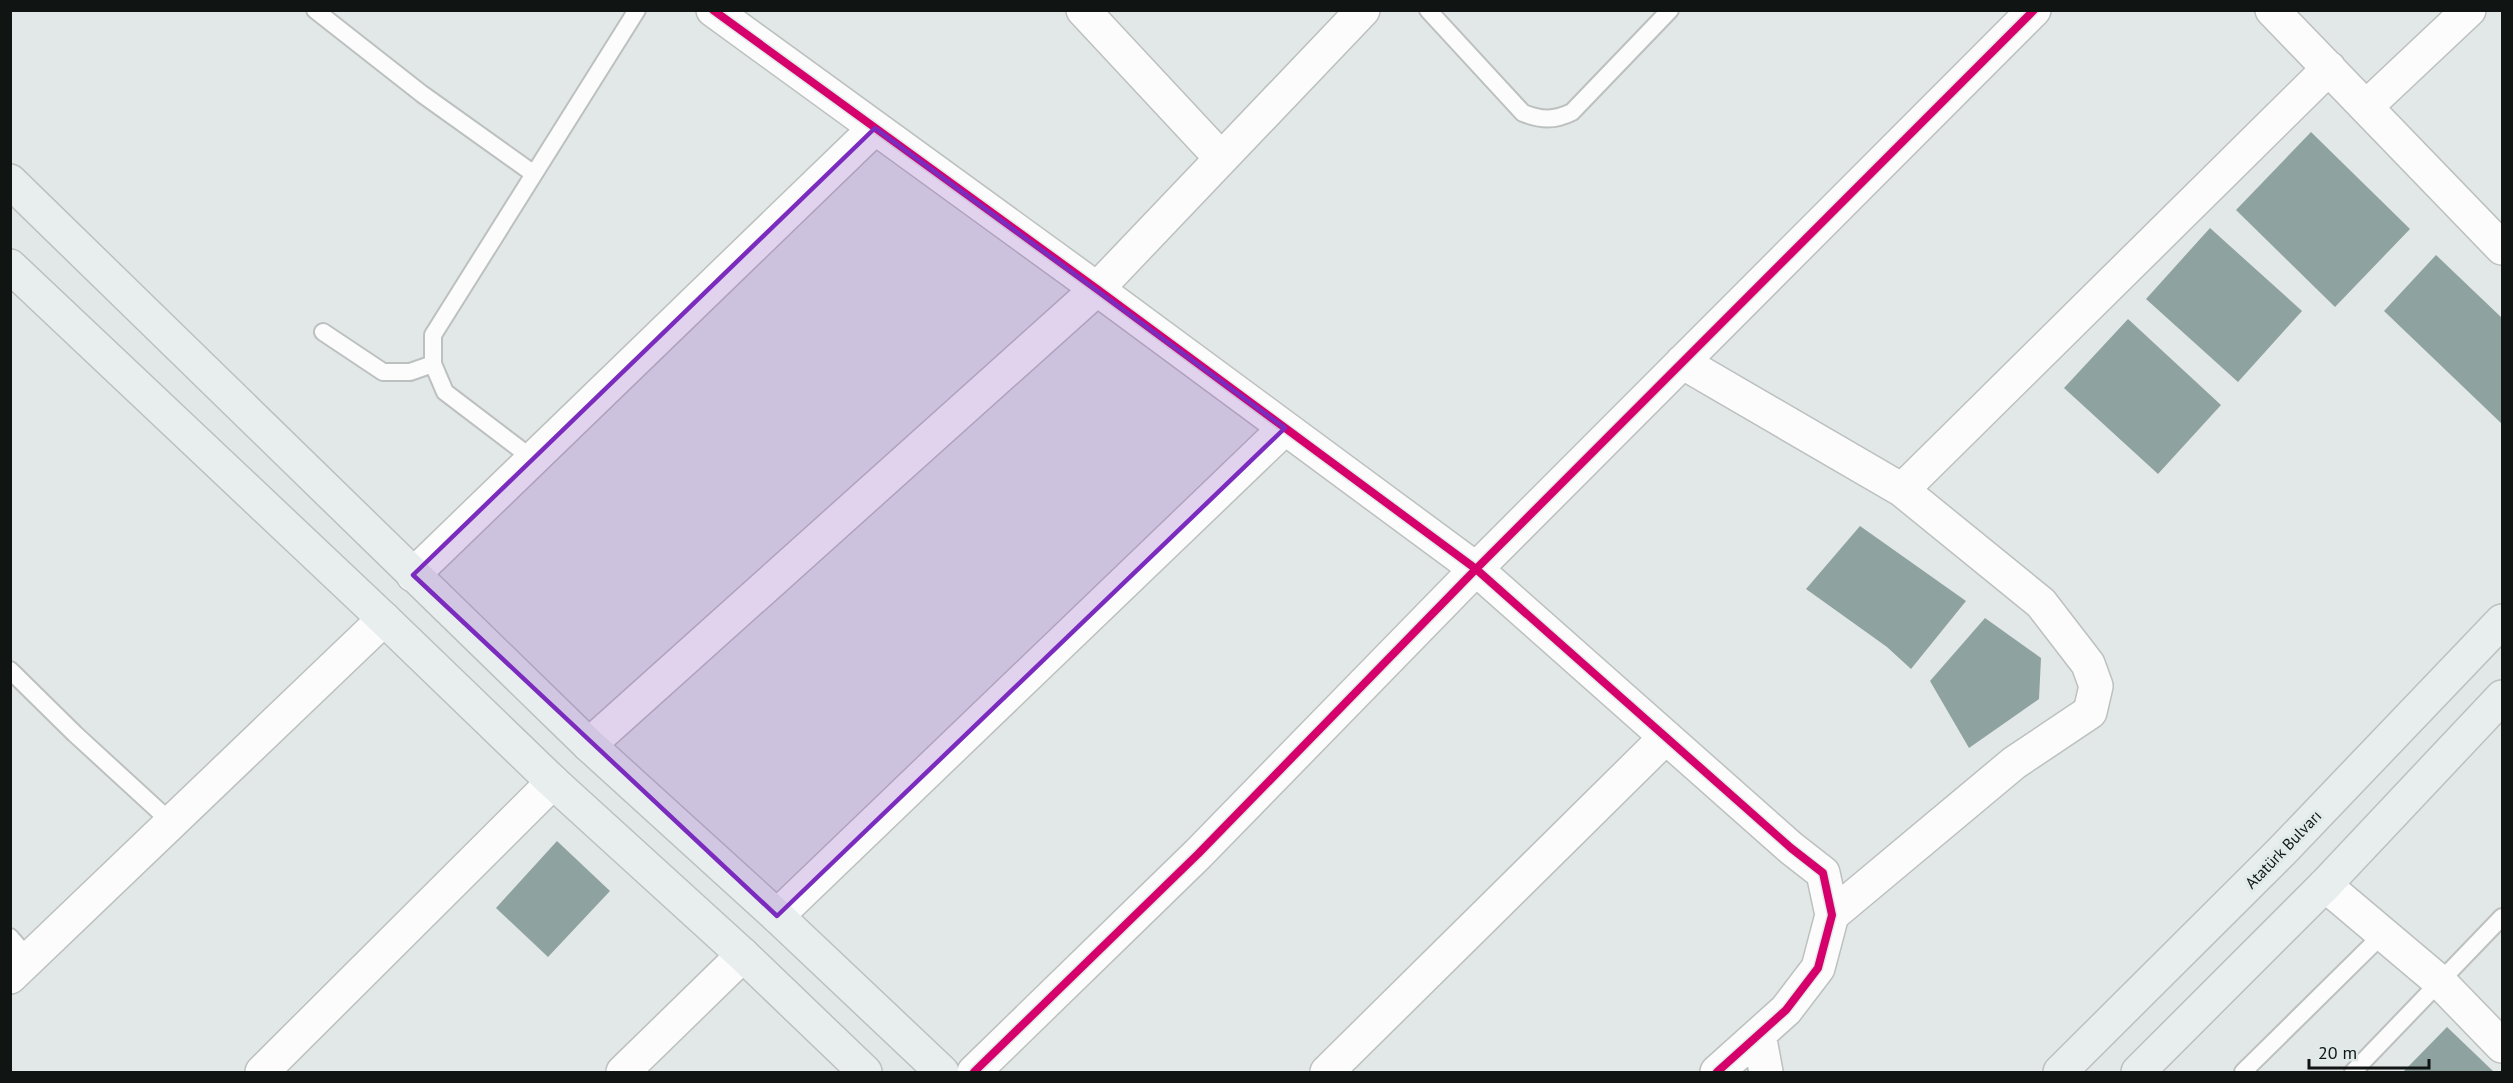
<svg xmlns="http://www.w3.org/2000/svg" width="2513" height="1083" viewBox="0 0 2513 1083" font-family="'PT Sans',sans-serif">
  <style>
    .building { fill: #8ea2a0 }
    .lines { fill: none; stroke-linecap: round; stroke-linejoin: round }
    .service-casing { stroke: #bcc0bf; stroke-width: 20 }
    .minor-casing { stroke: #bcc0bf; stroke-width: 36 }
    .secondary-casing { stroke: #bcc0bf; stroke-width: 36 }
    .service { stroke: #fbfcfb; stroke-width: 16 }
    .minor { stroke: #fbfcfb; stroke-width: 33 }
    .secondary { stroke: #e7eeed; stroke-width: 33 }
    .cycleway-casing { stroke: #e0eae8; stroke-width: 11 }
    .cycleway { stroke: #d6006c; stroke-width: 8 }
    .marked { fill: #7b2cbf; fill-opacity: 0.2; stroke: #7b2cbf; stroke-width: 4.5; stroke-linejoin: round }
    .labels { text-anchor: middle; stroke-width: 6; stroke-linejoin: round; paint-order: stroke }
    .street-label { font-size: 16px; fill: #101413; stroke: #e0eae8 }
  </style>
  <rect width="100%" height="100%" fill="#e2e8e7"/>
  <path class="building" d="M2311,132L2410,229L2335,307L2236,210Z
    M2210,228L2302,311L2238,382L2146,299Z
    M2436,255L2502,318V424L2384,311Z
    M2128,319L2221,405L2158,474L2064,388Z
    M1860,526L1966,601L1911,669L1887,647L1806,589Z
    M1985,618L2041,658L2039,699L1969,748L1930,681Z
    M557,841L610,891L548,957L496,908Z
    M2447,1027L2494,1072H2403Z"/>
  <g class="lines">
    <g class="service-casing">
      <path id="service" d="M315,10L422,94L534,174
        M1428,10L1523,113C1541,120 1554,121 1572,112L1670,10
        M323,332L383,372H410L433,364
        M533,459L445,392L433,364V335L637,10
        M10,670L75,734L172,823
        M10,937L29,959
        M2243,1072L2383,934
        M2353,1072L2502,917"/>
    </g>
    <g class="minor-casing">
      <path id="minor" d="M713,10L1097,289L1476,569L1791,848L1823,873L1832,915L1818,968L1786,1010L1717,1072
        M1083,10L1221,158
        M2272,10L2502,248
        M2366,107L2469,10
        M1682,362L1902,490L2041,603L2088,664L2096,686L2090,712L2014,763L1832,915
        M1902,490L2329,68
        M413,575L875,128
        M589,745L1097,289L1363,10
        M2325,885L2440,982L2502,1046
        M777,916L1285,428
        M10,977L384,619
        M1759,1034L1766,1072
        M262,1072L553,782
        M623,1072L743,955
        M974,1072L1198,854L1476,569L2034,10
        M1327,1072L1666,737"/>
    </g>
    <g class="secondary-casing">
      <path id="secondary" d="M10,181L589,745L777,916L942,1072
        M10,266L384,619L553,782L743,955L865,1072
        M2060,1072L2281,852L2502,621
        M2138,1072L2325,885L2502,697"/>
    </g>
    <use href="#service" class="service"/>
    <use href="#minor" class="minor"/>
    <use href="#secondary" class="secondary"/>
    <g class="cycleway-casing">
      <path id="cycleway" d="M713,10L1097,289L1476,569L1791,848L1823,873L1832,915L1818,968L1786,1010L1717,1072
        M974,1072L1198,854L1476,569L2034,10"/>
    </g>
    <use href="#cycleway" class="cycleway"/>
  </g>
  <path class="marked" d="M875,128L1285,428L777,916L413,575Z"/>
  <g class="labels">
    <g class="street-label">
      <text transform="translate(2283 849) rotate(-46)" y="6">Atatürk Bulvarı</text>
    </g>
  </g>
  <rect width="2513" height="1083" fill="none" stroke="#101413" stroke-width="24"/>
  <path d="M2309 1059v9h120v-9" fill="none" stroke="#101413" stroke-width="3"/>
  <text x="2318" y="1059" font-size="18" fill="#101413" stroke="#e0eae8" stroke-width="4.5" paint-order="stroke">20 m</text>
</svg>
